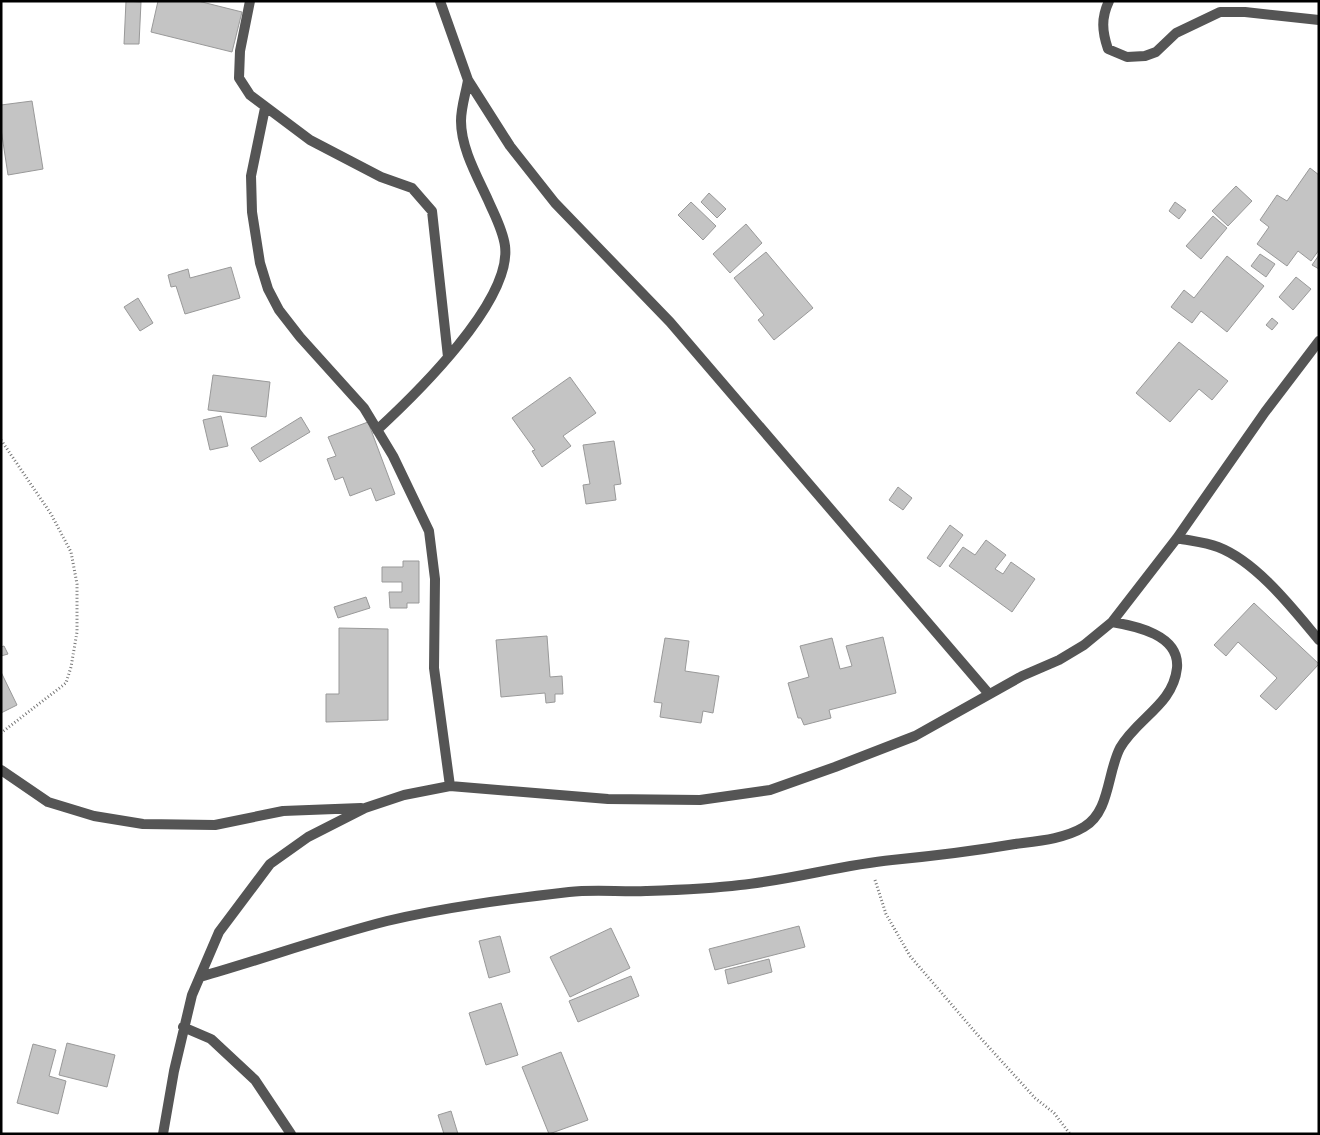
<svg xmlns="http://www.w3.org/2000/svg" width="1320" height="1135" viewBox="0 0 1320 1135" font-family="Raleway,sans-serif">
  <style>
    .building { fill: #c4c4c4; stroke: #999 }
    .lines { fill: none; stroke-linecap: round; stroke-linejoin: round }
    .path { stroke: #777; stroke-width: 3; stroke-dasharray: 1 2.5; stroke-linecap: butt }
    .street { stroke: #555; stroke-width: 10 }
  </style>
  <rect width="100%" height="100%" fill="#fff"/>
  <path class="building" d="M126,1L141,2L139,44H124Z
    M158,1H198L242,12L232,52L151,32Z
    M32,101L43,169L8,175L1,129V105Z
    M1310,168L1319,175V250L1311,261L1298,251L1287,266L1257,244L1269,227L1260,220L1277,195L1287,201Z
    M1236,186L1252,201L1228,226L1212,211Z
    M709,193L726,209L717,218L701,202Z
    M691,202L716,226L703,240L678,215Z
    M1175,202L1186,210L1179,219L1169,211Z
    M1213,216L1227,228L1201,259L1186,246Z
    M746,224L762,243L730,273L713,254Z
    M766,252L813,308L774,340L758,320L764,315L734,278Z
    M1260,254L1275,264L1266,277L1251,266Z
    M1319,255V269L1312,265Z
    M1227,256L1264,286L1227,332L1201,311L1192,323L1171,307L1184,290L1194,298Z
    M231,267L240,298L185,314L176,286L171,287L168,275L188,269L190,278Z
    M1296,277L1311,289L1293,310L1279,297Z
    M138,298L153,323L140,331L124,307Z
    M1272,318L1278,323L1272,330L1266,325Z
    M1179,342L1228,381L1212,400L1199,389L1170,422L1136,393Z
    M213,375L270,382L266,417L208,410Z
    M570,377L596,413L563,436L571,446L542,467L532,451L535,450L512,418Z
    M221,416L228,446L210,450L203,420Z
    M301,417L310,432L260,462L251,448Z
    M368,422L395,494L376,501L371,488L350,496L343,477L335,480L327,459L336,456L328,437Z
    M614,441L621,484L614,485L616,500L586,504L583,485L590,484L583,445Z
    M898,487L912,498L903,510L889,500Z
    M950,525L963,535L940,567L927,558Z
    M986,540L1006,555L995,569L1003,574L1011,562L1035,579L1012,612L949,566L963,547L975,555Z
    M403,561H419V603H407V608H390L389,592H402V582H382V567H403Z
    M366,597L370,608L338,618L334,607Z
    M1254,603L1319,664L1276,710L1260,696L1277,678L1238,642L1226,656L1214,645Z
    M339,628L388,629V720L326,722V694H339Z
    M547,636L550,677L562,676L563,694H555V702L546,703L545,693L501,697L496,640Z
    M883,637L896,693L829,710L831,718L804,725L801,718H798L788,683L809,677L800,646L832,638L840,669L852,666L846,646Z
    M665,638L689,641L685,671L719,676L713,713L703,711L701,723L660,717L662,703L654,702Z
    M4,646L8,654L1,656V647Z
    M1,672L17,705L1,713Z
    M799,926L805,947L715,970L709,949Z
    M611,928L630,968L570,997L550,957Z
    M500,936L510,972L489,978L479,941Z
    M769,959L772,972L728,984L725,970Z
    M631,976L639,996L578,1022L569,1001Z
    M501,1003L518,1055L486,1065L469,1013Z
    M67,1043L115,1055L107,1087L59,1075Z
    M33,1044L56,1050L49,1076L66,1081L58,1114L17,1103Z
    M561,1052L588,1120L549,1134L522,1067Z
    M451,1111L458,1134H444L438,1115Z"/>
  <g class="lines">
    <path class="path" d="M1,440L51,514L71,552L77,584V632L71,667L66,683L1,733
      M875,880L886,914L910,956L976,1033L1035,1098L1054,1113L1070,1134"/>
    <path class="street" d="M250,1L240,51L239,78L250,95L310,140L381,177L412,188L432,211L448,357
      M440,1L468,80L510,146L555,203L670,322L989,694
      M1109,1C1101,18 1102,31 1108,49L1127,57L1145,56L1156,52L1176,33L1220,12H1245L1319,20
      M265,108L251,176L252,212L260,263L268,289L279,310L300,337L364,408L393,456L429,531L435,579L434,668L450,786
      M377,430C416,394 512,301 505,246C503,230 494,214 488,200C477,176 461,148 461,121C461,107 466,93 468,80
      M1177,538C1191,541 1205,542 1218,547C1257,562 1293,609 1319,640
      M1,770L48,802L94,816L143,824L215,825L283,811L361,808
      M200,977C263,959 324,937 387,921C446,907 509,899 569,892C594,889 620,892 646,891C677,890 709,889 740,885C791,880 841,865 892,860C933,856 974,851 1015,844C1038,841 1064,839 1084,827C1110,812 1107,773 1120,748C1137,718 1173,705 1177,668C1180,635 1136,626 1112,622
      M183,1027L211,1039L255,1080L291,1134
      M163,1134L174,1071L192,995L219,932L270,864L308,837L365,808L404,795L450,786L608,799L700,800L770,790L835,767L915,736L1022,676L1059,660L1084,645L1112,622L1177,538L1265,412L1319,341"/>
  </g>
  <rect width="1320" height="1135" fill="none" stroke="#000000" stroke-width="5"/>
</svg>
